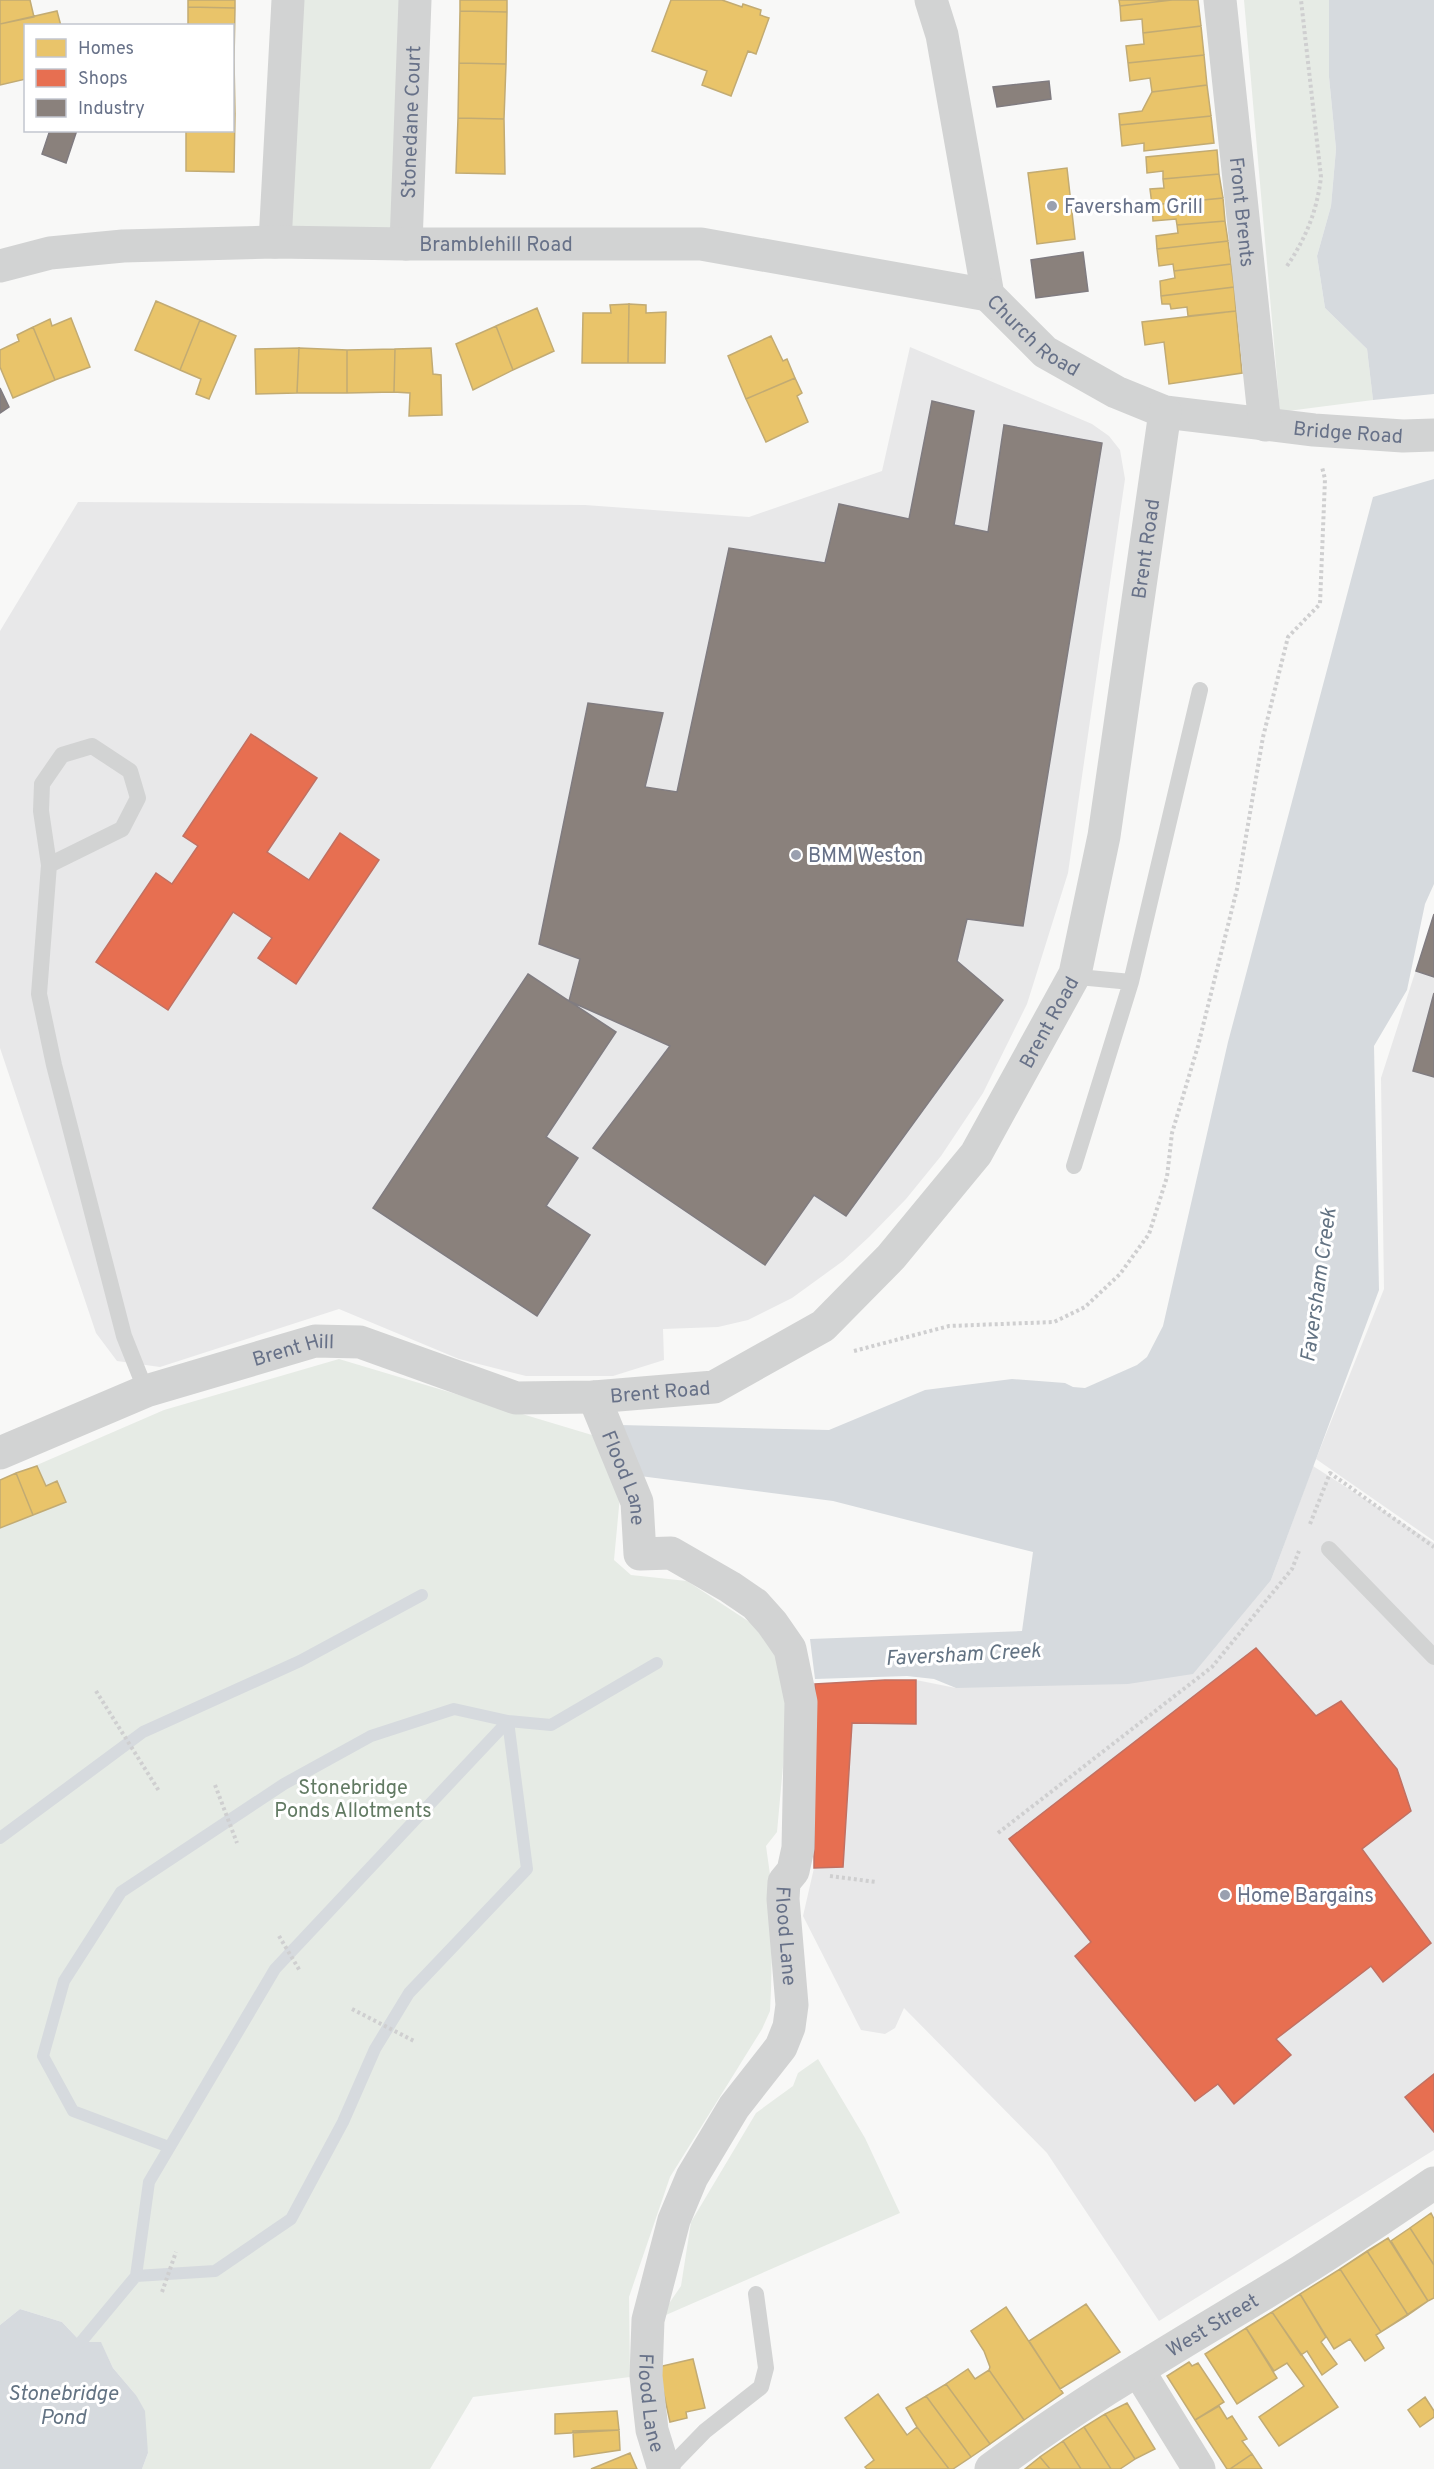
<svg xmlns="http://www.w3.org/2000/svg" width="1434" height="2469" viewBox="0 0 1434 2469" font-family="Overpass,sans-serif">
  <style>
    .built { fill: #e8e8e9 }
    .green { fill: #e6ebe5 }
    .water { fill: #d6dade }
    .homes { fill: #e9c46a; stroke: #c2ab73; stroke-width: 1.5 }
    .shops { fill: #e76f51; stroke: #c17062; stroke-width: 1.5 }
    .industry { fill: #8a817c; stroke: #807c80; stroke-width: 1.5 }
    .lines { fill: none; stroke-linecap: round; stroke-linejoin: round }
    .stream { stroke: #d6dade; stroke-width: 12 }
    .path { stroke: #cfcfd0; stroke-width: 4; stroke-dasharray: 3 3; stroke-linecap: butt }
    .service { stroke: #d2d3d3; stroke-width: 16 }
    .minor { stroke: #d2d3d3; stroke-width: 33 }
    .tertiary { stroke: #d2d3d3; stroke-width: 33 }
    .poi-dot { fill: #9aa0af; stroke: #fff; stroke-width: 2 }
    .labels { text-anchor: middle; stroke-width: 6; stroke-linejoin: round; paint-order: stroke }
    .street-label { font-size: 20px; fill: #677188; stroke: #fff }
    .poi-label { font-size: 20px; fill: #677188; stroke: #fff; text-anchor: start }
    .park-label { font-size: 20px; fill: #627a63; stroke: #fff }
    .water-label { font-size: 21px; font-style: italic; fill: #637383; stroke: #fff }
  </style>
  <rect width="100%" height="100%" fill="#f8f8f7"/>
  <path class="built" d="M910,347L1092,424L1109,436L1120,450L1125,479L1068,873L1027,1004L983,1093L941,1156L906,1199L869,1237L843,1261L792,1298L748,1320L718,1327L663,1329L664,1360L613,1376H526L459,1359L339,1309L160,1367L117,1361L96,1333L0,1048V631L78,502L585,505L749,517L882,471Z
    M1434,914V1541L1316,1459L1384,1289L1381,1078Z
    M1313,1466L1434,1543V2150L1159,2321L1047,2153L904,2008L895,2028L885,2034L861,2030L803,1916L814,1868L815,1684L916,1680L956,1688L1271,1580Z"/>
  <path class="green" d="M288,0H415L406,244L275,242Z
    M1244,0H1329V77L1336,149L1331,206L1317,256L1325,308L1367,349L1373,400L1280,412Z
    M339,1359L592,1435L620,1496L614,1560L631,1575L687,1581L751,1623L792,1667L777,1832L766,1846L773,1896L771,1990L770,2011L762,2029L670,2177L629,2297L630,2377L473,2397L430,2469H142L148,2453L136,2395L113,2368L101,2343L81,2342L62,2322L20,2309L0,2325V1481L164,1410Z
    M818,2059L865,2138L900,2213L659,2318L681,2286L691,2222L756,2113L793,2086L798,2073Z"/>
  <path class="water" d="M1329,0H1434V394L1373,400L1367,349L1325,308L1317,256L1331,206L1336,149L1329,77Z
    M1434,479V884L1425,904L1407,990L1374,1046L1379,1290L1271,1580L1193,1674L1128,1684L956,1688L934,1679L907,1676L815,1679L810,1639L1022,1631L1033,1552L833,1501L640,1476L620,1425L829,1430L925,1390L1012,1379L1065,1383L1073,1387L1085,1388L1137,1365L1147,1357L1163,1326L1228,1042L1373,497Z
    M20,2309L62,2322L81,2342H101L113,2368L136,2395L145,2411L148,2453L142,2469H0V2325Z"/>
  <path class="homes" d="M0,0H30L34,17L0,24Z
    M188,0H235V8L188,7Z
    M460,0H507V12L460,11Z
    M671,0H722L742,7L743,4L761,10L760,15L769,18L756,54L748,51L731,96L702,85L707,71L652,51Z
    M1119,0H1172L1120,6Z
    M1172,0H1198L1201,26L1143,33L1142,19L1121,21L1120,6Z
    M188,7L235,8L234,60H232V26H188Z
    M57,11L61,26H26V79L0,85V24Z
    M460,11L507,12L506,64L459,63Z
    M1201,26L1204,55L1128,63L1126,46L1144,44L1143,33Z
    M1204,55L1207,85L1152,92L1150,78L1130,81L1128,63Z
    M232,60H234L235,114H232Z
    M459,63L506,64L504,119L458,118Z
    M1207,85L1211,116L1120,125L1119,114L1142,111L1152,92Z
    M232,114H235L234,172L186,171V130H232Z
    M1211,116L1214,143L1144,151V143L1122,146L1120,125Z
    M458,118L504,119L505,174L456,173Z
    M1217,150L1219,174L1163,179V171L1147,173L1146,157Z
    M1067,168L1075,239L1037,244L1028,173Z
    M1219,174L1223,198L1152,205L1150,189L1164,188L1163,179Z
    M1223,198L1225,221L1177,225L1176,219L1153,221L1152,205Z
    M1225,221L1228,241L1157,249L1156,236L1178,233L1177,225Z
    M1228,241L1231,264L1174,271L1173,264L1159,266L1157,249Z
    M1231,264L1234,287L1161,296L1160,281L1175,278L1174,271Z
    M1234,287L1236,311L1188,316L1187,307L1171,309L1170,304H1162L1161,296Z
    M156,301L200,320L180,370L135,350Z
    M629,304L646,305V313L666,312L665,363H628Z
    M629,304L628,363H582L583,313H611L610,305Z
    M537,308L554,351L513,370L496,326Z
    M1236,311L1242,373L1169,384L1164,342L1145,345L1142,322Z
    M71,318L90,367L55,380L33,327L50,319L52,326Z
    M200,320L236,336L209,399L196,394L201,379L180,370Z
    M496,326L513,370L473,390L456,344Z
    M33,327L55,380L13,398L0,367V350L19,341L17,335Z
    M771,336L783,361L787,359L795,378L746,399L728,356Z
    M299,348L297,393L256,394L255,349Z
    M299,348L347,350V393H297Z
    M431,348L433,374L441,375L442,415L409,416L410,393L394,392L395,349Z
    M395,349L394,392L347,393V350Z
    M795,378L802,393L797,396L808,422L766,442L746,399Z
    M37,1466L46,1486L57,1481L66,1502L33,1515L16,1473Z
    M16,1473L33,1515L0,1528V1480Z
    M1431,2213L1434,2219V2265L1410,2228Z
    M1410,2228L1434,2265V2298L1428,2301L1391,2241Z
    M1388,2238L1428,2301L1381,2332L1340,2269Z
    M1388,2238L1428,2301L1408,2315L1367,2251Z
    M1367,2251L1408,2315L1381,2332L1340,2269Z
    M1340,2269L1381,2332L1376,2335L1384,2348L1365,2361L1350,2339L1334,2349L1300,2294Z
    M1300,2294L1326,2337L1321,2342L1337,2364L1322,2375L1307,2351L1301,2355L1272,2312Z
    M1086,2304L1120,2352L1060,2389L1029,2341Z
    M1006,2307L1063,2393L1024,2420L989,2370L990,2367L984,2351L971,2331Z
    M1272,2312L1338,2407L1279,2446L1259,2417L1304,2386L1287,2363L1274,2371L1246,2328Z
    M1246,2328L1277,2378L1237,2404L1205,2354Z
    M693,2359L705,2408L686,2412L687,2418L670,2422L658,2367Z
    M1189,2362L1192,2366L1198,2363L1224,2402L1195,2420L1167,2376Z
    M968,2369L975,2379L989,2370L1024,2420L990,2444L946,2384Z
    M946,2384L990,2444L971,2457L926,2396Z
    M878,2394L907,2435L917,2427L949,2469H867L865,2467L874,2460L845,2418Z
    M926,2396L971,2457L953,2469H949L917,2427L906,2408Z
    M1425,2397L1434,2411V2417L1420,2427L1408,2410Z
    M1127,2403L1155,2449L1135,2459L1105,2414Z
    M1219,2406L1227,2419L1232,2416L1247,2439L1242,2441L1252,2454L1230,2469H1227L1195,2420Z
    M617,2411L619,2430L555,2434V2414Z
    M1105,2414L1135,2459L1120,2469H1111L1084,2427Z
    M1084,2427L1111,2469H1081L1063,2441Z
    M619,2430L620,2450L574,2457L573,2431Z
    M1063,2441L1081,2469H1050L1040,2457Z
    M630,2453L637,2469H591Z
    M1252,2454L1262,2469H1230Z
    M1040,2457L1050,2469H1025Z"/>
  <path class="shops" d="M251,734L317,778L267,852L309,880L340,833L379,860L296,984L258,958L272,938L233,912L168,1010L96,962L156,873L172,884L198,846L183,836Z
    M1256,1648L1316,1716L1341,1701L1397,1769L1411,1811L1362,1849L1431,1943L1383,1982L1371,1966L1276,2039L1291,2055L1234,2104L1218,2084L1195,2101L1075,1956L1091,1942L1009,1839Z
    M885,1680H916V1724L852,1723L843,1867L814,1868L815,1684Z
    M1434,2074V2132L1405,2097Z"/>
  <path class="industry" d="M1049,81L1051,99L997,107L993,87Z
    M50,130H77L66,163L42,154Z
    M1083,252L1088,291L1036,298L1031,260Z
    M0,388L9,407L0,413Z
    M932,401L974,411L954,525L988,532L1004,425L1102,443L1023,926L967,919L957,961L1003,1000L846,1216L814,1195L765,1265L593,1148L670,1046L569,1001L580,959L539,944L588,703L663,713L645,787L677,792L729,548L825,563L839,504L909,519Z
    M1434,914V977L1416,971Z
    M528,974L616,1032L546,1137L578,1158L546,1206L590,1235L537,1316L373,1208Z
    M1434,993V1077L1413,1071Z"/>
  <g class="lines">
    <path class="stream" d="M0,1838L143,1732L300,1661L422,1595
      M136,2276L215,2271L291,2219L343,2122L375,2049L409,1993L527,1869L508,1721L454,1709L371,1736L284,1784L121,1892L64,1981L43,2056L73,2111L169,2147
      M81,2342L136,2276L149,2182L275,1969L508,1721L551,1725L657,1663"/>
    <path class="path" d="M1287,266C1306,238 1317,211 1321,177L1301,0
      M854,1351L949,1326L1054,1322L1085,1307L1120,1274L1149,1234L1167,1177L1172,1133L1198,1046L1237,889L1263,737L1288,637L1320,604L1325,479L1322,467
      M1310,1524L1330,1473L1434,1547
      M96,1691L159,1791
      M215,1785L237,1843
      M998,1833L1212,1667L1292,1569L1299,1551
      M830,1876L876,1882
      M279,1936L300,1971
      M352,2009L416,2042
      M162,2292L176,2252"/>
    <path class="service" d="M49,865L122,829L138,798L130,771L92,746L62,755L42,784L41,811L49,865L39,994L54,1065L124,1336L146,1391
      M1075,974L1089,978L1131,982L1200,690
      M1074,1166L1131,982
      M1329,1549L1434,1657
      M668,2469L705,2431L761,2387L766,2368L756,2294"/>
    <g class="minor">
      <path id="s1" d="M931,0L942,35L988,295L1045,352L1116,392L1165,412L1314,430L1403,436L1434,435"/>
      <path id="s2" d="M1220,0L1265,425"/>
      <path d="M275,242L288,0"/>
      <path id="s3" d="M406,244L415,0"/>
      <path id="s4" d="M0,266L50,253L123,246L275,242L406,244H701L988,295"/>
      <path id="s5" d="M594,1397L637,1502L640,1554L671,1553L730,1587L755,1604L772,1623L790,1649L801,1702L798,1848L793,1871L784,1882L783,1899L792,2005L789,2027L781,2047L734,2107L692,2177L674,2220L648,2320L646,2376L652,2430L664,2469"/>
      <path id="s6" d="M0,1453L146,1391L315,1341L360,1342L516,1398L594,1397L714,1387L823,1326L891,1257L976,1154L1075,974L1104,836L1165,412"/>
      <path d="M1138,2370L1199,2469"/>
    </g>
    <path class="tertiary" id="s7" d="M991,2469C1089,2395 1197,2335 1301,2271C1346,2243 1390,2213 1434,2183"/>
  </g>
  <g class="poi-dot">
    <circle cx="1052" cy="206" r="6"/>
    <circle cx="796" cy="855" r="6"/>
    <circle cx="1225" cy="1895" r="6"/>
  </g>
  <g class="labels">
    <g class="street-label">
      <text dy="7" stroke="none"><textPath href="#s3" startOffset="122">Stonedane Court</textPath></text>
      <text dy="7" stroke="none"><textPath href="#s2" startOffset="213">Front Brents</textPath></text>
      <text dy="7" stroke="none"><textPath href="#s4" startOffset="498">Bramblehill Road</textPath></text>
      <text dy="7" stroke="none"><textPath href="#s1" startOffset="362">Church Road</textPath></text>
      <text dy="7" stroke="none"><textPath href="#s1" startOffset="700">Bridge Road</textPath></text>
      <text dy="7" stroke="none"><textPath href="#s6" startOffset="1736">Brent Road</textPath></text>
      <text dy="7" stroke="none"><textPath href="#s6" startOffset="1250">Brent Road</textPath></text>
      <text dy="7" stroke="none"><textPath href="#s6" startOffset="312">Brent Hill</textPath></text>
      <text dy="7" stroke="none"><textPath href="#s6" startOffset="690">Brent Road</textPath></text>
      <text dy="7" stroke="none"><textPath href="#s5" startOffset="87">Flood Lane</textPath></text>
      <text dy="7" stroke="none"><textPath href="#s5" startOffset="644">Flood Lane</textPath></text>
      <text dy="7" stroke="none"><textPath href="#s7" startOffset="264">West Street</textPath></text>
      <text dy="7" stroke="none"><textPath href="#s5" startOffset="1148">Flood Lane</textPath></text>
    </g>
    <g class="poi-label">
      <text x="1064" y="213">Faversham Grill</text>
      <text x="808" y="862">BMM Weston</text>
      <text x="1237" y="1902">Home Bargains</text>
    </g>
    <g class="park-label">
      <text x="353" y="1794">Stonebridge<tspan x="353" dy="23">Ponds Allotments</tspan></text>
    </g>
    <g class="water-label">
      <text transform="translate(1318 1285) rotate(-82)" y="7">Faversham Creek</text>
      <text transform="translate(963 1654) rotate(-3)" y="7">Faversham Creek</text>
      <text x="63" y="2400">Stonebridge<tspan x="63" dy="24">Pond</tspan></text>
    </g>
  </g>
  <rect x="24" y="24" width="210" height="108" fill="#ffffff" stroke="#c2c6cf" stroke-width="1.5"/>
  <rect x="36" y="39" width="30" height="18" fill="#e9c46a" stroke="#c2c6cf" stroke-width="1.5"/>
  <text x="78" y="54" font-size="18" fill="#677188">Homes</text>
  <rect x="36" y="69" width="30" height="18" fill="#e76f51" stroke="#c2c6cf" stroke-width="1.5"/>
  <text x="78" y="84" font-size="18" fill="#677188">Shops</text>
  <rect x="36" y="99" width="30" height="18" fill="#8a817c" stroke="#c2c6cf" stroke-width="1.5"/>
  <text x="78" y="114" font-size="18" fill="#677188">Industry</text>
</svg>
